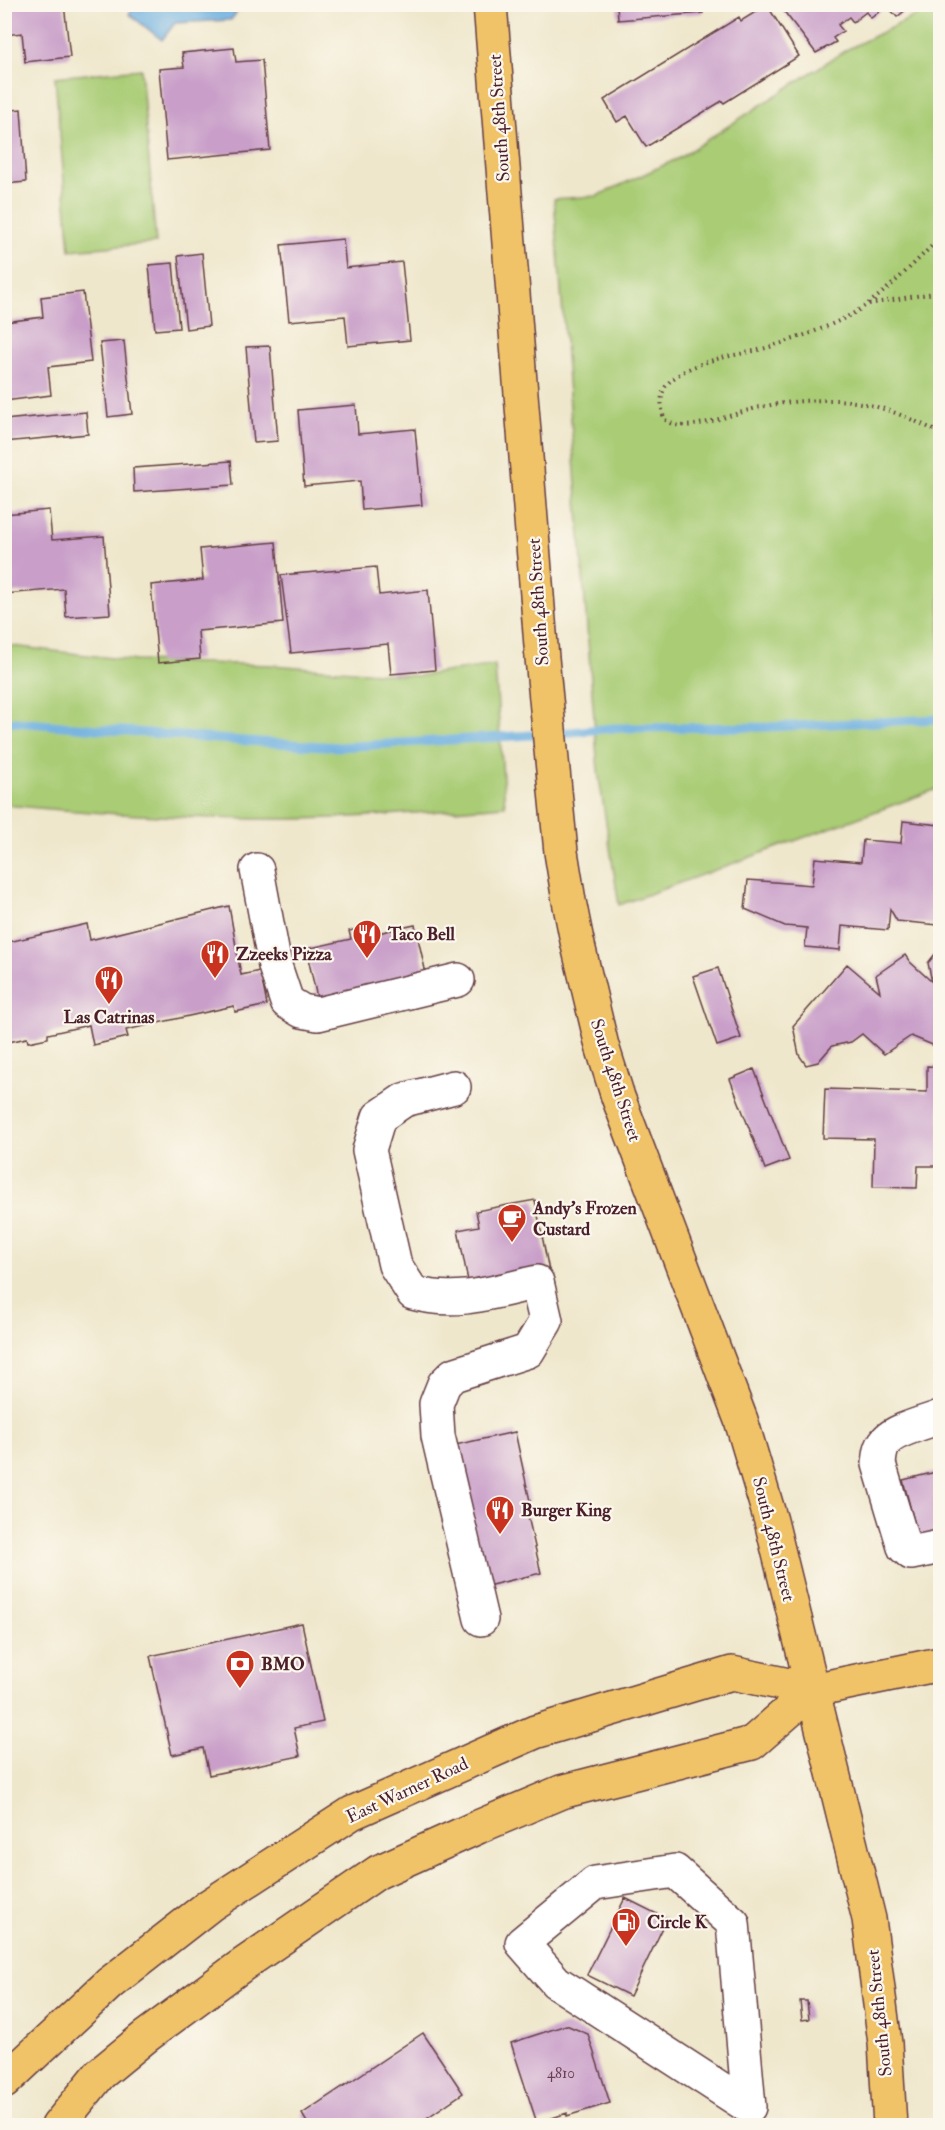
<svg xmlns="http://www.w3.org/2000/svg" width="945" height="2130" viewBox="0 0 945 2130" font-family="'IM FELL Double Pica',serif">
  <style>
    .green { fill: #a9cc74; stroke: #7a7650; stroke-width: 1.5 }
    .water { fill: #69addf; stroke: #5a6685; stroke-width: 1.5 }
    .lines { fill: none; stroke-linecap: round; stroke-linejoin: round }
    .stream { stroke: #69addf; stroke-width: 9 }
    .building { fill: #c99fc9 }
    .minor-casing { stroke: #633d43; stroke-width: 36 }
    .major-casing { stroke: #633d43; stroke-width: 36 }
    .path { stroke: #633d43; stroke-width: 4; stroke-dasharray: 1.5 4.5; stroke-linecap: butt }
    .minor { stroke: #fff; stroke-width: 33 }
    .major { stroke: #f1c369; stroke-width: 33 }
    .labels { text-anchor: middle; stroke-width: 4.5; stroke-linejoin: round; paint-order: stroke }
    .number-label { font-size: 15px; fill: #6a3f52 }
    .street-label { font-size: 18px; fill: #4a1f2b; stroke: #fbf7ec }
    .poi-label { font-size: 18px; font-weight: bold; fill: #4a1f2b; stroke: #fbf7ec; text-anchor: start }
  </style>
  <rect width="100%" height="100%" fill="#fbf7ec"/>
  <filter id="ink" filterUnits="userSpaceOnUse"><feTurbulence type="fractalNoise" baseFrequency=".0167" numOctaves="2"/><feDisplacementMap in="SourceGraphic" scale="12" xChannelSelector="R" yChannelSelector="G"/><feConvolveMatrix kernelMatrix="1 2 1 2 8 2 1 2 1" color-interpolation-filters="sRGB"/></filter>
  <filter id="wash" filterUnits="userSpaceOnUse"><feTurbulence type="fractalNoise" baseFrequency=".008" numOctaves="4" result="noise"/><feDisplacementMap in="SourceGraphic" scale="24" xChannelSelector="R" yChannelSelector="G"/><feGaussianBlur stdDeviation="1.35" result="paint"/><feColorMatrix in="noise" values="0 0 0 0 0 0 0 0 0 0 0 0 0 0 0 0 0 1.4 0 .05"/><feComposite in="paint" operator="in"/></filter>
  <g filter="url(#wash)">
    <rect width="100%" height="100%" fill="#efe7cc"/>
    <path class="green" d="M937,5H940V788L619,905L598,771L554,199L597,196L679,158L846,50Z
      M141,69L156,243L70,250L55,77Z
      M4,645L136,661L271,665L418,676L495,665L505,806C423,812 341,820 259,819C174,818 89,813 5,805Z"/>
    <path class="water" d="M137,5V4L242,5L231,20L175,23L162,40L129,14Z"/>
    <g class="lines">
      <path class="stream" d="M4,721L230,740L339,747L549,734L614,728L769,727L940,719"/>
    </g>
    <g id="blocks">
      <path class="building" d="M4,4H64L70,57L25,62L22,33L4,35Z
        M789,4H913L897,17L887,6L871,18L866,12L853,22L849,17L838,25L843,31L833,38L836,42L816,53L783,10Z
        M617,5H703V13L618,20Z
        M767,5L799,56L724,103L722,101L646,147L627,116L617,122L604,100L739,17L741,21Z
        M234,48L236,62L262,60L270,150L167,160L159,69L184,67L182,53Z
        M21,109L26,182L4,184V111Z
        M343,239L346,268L402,262L410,340L348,346L345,316L289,321L281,245Z
        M202,253L209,326L186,329L178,256Z
        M173,263L179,328L155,330L149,265Z
        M83,292L91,362L48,367L51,395L5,401V322L43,317L41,297Z
        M124,341L132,414L108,417L100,343Z
        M270,346L278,441L254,443L246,347Z
        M356,405L358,434L415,429L422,505L362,510L360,481L304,486L298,410Z
        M86,412L88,434L4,442V420Z
        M231,461L233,485L134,492L133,468Z
        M49,510L52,540L104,536L110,614L66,617L64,589L4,594V514Z
        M276,542L283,623L198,631L200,659L158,663L151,585L203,580L200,549Z
        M376,567L379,595L428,590L435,670L391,674L388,644L291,653L281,575Z
        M903,821L940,825V911L938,925L897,921L890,909L888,930L842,926L840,950L805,947L807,928L785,926L745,909L748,880L812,885L815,858L861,862L863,840L901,843Z
        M229,906L241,975L260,971L267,1005L235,1012L234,1006L126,1030L128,1037L93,1045L89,1025L48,1034V1038L28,1042L27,1038L4,1043V943L87,924L90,940Z
        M415,925L427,978L318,1002L306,949L351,939L349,931L372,926L373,934Z
        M940,948V1038L935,1046L911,1036L884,1054L862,1034L851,1042L832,1046L818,1062L806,1065L799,1055L793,1026L847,964L880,992L876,975L905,955L910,962L932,982L928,963Z
        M718,968L741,1038L717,1046L693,976Z
        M927,1066L940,1067V1166H918L917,1188L873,1187L874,1139L823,1138L825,1089L927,1092Z
        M754,1069L789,1160L765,1169L730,1079Z
        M535,1200L549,1271L469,1286L458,1230L479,1226L476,1211Z
        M515,1432L530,1501L525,1503L541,1573L487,1586L455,1445Z
        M940,1471V1535L919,1540L903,1480Z
        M302,1623L323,1722L294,1728L300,1756L209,1775L203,1748L172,1755L150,1656Z
        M625,1898L667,1919L630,1996L587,1975Z
        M800,2001H807L809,2019L802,2020Z
        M566,2025L588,2034L610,2103L567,2116V2113L537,2123L511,2043Z
        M423,2033L463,2093L415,2126H309L302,2114Z"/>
    </g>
  </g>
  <g filter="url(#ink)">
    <use href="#blocks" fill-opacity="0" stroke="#633d43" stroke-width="1.5"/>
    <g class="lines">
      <g class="minor-casing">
        <path id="minor" d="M257,870L275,966L287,1002L302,1011L318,1014L458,980
          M454,1087L404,1100L379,1117L369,1150L395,1265L413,1293C458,1305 493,1292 537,1282L546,1321L528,1351L453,1375L444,1384L436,1404L438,1436L481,1619
          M940,1417C927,1422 895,1430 886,1441C880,1448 880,1456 879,1464L904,1547L911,1553L940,1547
          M675,1871L733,1923L749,2107L556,1982L522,1943L595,1883Z"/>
      </g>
      <g class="major-casing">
        <path id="major" d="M490,4L542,658L561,852L569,901L577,941L602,1046L618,1097L741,1420L771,1521L869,1919L885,2043L890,2126
          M4,2082L110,1983L210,1905L352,1813L535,1732L732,1673L813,1690L940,1664
          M58,2126L100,2074L145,2037L241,1966L378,1872L478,1827L561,1792L752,1743L813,1690"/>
      </g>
      <path class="path" d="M940,238C917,260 895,284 869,303C842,323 806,335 773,346C741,356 701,357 674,378C659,389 660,402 664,419C667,421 672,424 676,425C695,430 740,411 761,407C784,402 808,400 831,400C870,400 906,416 940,433
        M869,304L940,292"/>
      <use href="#minor" class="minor"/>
      <use href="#major" class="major"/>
    </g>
  </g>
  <defs>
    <g id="restaurant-pin" transform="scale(1.5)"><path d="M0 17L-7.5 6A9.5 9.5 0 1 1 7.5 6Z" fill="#c8321e" stroke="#fbf7ec"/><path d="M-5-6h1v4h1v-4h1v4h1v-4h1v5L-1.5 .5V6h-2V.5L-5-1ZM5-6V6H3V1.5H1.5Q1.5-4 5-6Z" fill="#fff"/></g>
    <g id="cafe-pin" transform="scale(1.5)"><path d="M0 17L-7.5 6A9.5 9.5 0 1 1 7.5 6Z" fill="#c8321e" stroke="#fbf7ec"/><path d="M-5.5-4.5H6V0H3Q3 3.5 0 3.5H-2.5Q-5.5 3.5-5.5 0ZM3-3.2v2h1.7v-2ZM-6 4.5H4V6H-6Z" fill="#fff"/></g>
    <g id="bank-pin" transform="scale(1.5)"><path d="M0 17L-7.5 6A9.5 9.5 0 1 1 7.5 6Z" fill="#c8321e" stroke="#fbf7ec"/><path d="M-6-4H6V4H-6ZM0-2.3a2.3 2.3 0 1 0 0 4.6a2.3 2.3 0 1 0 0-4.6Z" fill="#fff"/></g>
    <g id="fuel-pin" transform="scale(1.5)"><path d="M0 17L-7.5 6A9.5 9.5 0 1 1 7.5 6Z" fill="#c8321e" stroke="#fbf7ec"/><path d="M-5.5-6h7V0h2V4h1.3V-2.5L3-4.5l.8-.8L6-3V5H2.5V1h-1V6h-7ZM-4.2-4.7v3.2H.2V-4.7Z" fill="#fff"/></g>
  </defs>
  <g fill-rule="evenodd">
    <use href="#restaurant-pin" x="367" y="934"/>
    <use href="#restaurant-pin" x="215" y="954"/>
    <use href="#restaurant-pin" x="109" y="980"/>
    <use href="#cafe-pin" x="512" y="1218"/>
    <use href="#restaurant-pin" x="500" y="1510"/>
    <use href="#bank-pin" x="240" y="1664"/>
    <use href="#fuel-pin" x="626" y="1922"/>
  </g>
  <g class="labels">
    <g class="number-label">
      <text x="561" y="2078">4810</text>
    </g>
    <g class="street-label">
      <text transform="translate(499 118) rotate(-94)" y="6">South 48th Street</text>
      <text transform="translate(538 602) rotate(-94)" y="6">South 48th Street</text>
      <text transform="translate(616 1080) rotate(72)" y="6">South 48th Street</text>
      <text transform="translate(774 1539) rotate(76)" y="6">South 48th Street</text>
      <text transform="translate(407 1790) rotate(-25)" y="6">East Warner Road</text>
      <text transform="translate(879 2013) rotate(-96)" y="6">South 48th Street</text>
    </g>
    <g class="poi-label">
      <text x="388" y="940">Taco Bell</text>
      <text x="236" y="960">Zzeeks Pizza</text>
      <text x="109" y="1023" text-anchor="middle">Las Catrinas</text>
      <text x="533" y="1214">Andy's Frozen<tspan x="533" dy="21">Custard</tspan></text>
      <text x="521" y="1516">Burger King</text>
      <text x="261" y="1670">BMO</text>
      <text x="647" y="1928">Circle K</text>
    </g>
  </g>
  <rect width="945" height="2130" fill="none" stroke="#fbf7ec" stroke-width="24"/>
</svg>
